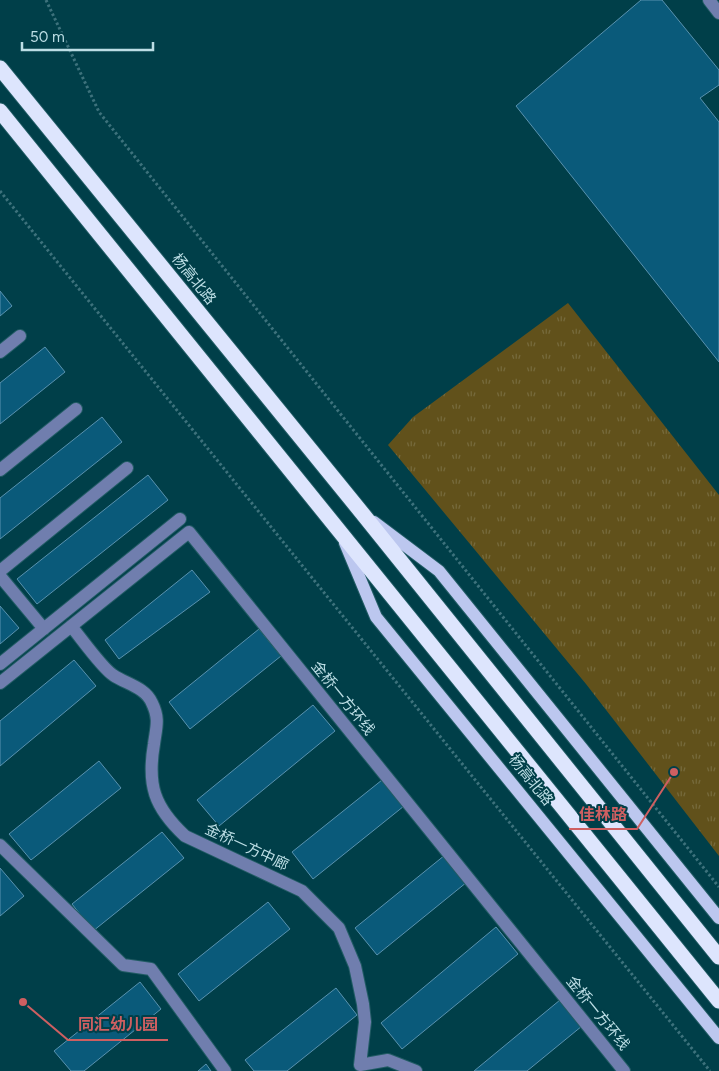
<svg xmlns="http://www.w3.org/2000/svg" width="719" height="1071" viewBox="0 0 719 1071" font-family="Figtree,'Noto Sans SC',sans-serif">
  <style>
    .park { fill: url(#park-tufts) }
    .building { fill: #0a5a7a; stroke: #5992af }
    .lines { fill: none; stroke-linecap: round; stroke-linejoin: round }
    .minor-casing { stroke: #225c65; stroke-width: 14 }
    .major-casing { stroke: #225c65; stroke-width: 14 }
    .highway-casing { stroke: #225c65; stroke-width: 17 }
    .path { stroke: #3d727c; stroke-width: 3; stroke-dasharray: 2.5 2.5; stroke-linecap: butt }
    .minor { stroke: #707eae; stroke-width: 12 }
    .major { stroke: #bcc7ef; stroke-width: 12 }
    .highway { stroke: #dde5fd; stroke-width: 15 }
    .labels { text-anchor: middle; stroke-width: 4; stroke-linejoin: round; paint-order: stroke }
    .street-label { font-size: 15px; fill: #bcdee5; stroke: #003f49 }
    .leader { fill: none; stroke: #ce5f61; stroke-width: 2 }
    .callout-dot { fill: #ce5f61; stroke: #003f49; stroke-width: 2 }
    .callout-label { font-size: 16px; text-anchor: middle; font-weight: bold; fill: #ce5f61; stroke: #003f49; stroke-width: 4; stroke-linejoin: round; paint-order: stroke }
  </style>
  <defs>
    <pattern id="park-tufts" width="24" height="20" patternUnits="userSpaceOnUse" patternTransform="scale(1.25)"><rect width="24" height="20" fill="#61511b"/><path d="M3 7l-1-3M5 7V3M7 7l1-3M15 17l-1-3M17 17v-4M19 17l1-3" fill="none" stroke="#766a3c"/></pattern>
  </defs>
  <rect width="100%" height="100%" fill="#003f49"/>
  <path class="park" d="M568,303L719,495V856L586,684L388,445L413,417Z"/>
  <path class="building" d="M641,0H662L719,70V85L700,98L719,122V362L516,106Z
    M0,291L12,306L0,316Z
    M45,347L65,372L0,424V383Z
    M102,417L122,442L0,539V498Z
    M148,475L168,500L37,604L17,579Z
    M192,570L210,592L119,659L105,640Z
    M0,606L19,628L0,644Z
    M259,629L281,656L190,729L169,702Z
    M74,660L96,686L0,766V721Z
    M313,705L335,731L219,826L197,800Z
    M99,761L121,788L31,860L9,834Z
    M382,780L404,806L313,879L292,852Z
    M162,832L184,858L93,931L72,904Z
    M445,855L467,882L377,955L355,928Z
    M0,868L24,896L0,916Z
    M268,902L290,929L199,1001L178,974Z
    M496,927L518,954L402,1049L381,1023Z
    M140,982L161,1009L84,1071H71L54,1051Z
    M336,988L357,1015L287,1071H254L245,1060Z
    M560,1000L582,1026L527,1071H474Z
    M206,1064L211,1071H198Z"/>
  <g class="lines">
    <g class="minor-casing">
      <path id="minor" d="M709,0L719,13
        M0,352L20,336
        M0,470L76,409
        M0,571L127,468
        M0,576L44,629
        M71,626C81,638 102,668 113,675C126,684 145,687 152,703C160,719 156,728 154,744C147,785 154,807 185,836L302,891L339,928L355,966L363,1004L365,1022L360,1065L388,1060L416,1071
        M0,664L180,519
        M0,683L189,532L624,1071
        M0,845L123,965L151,969L225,1071"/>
    </g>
    <g class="major-casing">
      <path id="major" d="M374,522L439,571L719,918
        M345,543L376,617L719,1038"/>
    </g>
    <g class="highway-casing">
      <path id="highway" d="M0,68L362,513L719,957
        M0,111L719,1001"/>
    </g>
    <path class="path" d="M46,0L99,112L719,887
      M0,191L710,1071"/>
    <use href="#minor" class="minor"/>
    <use href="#major" class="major"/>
    <use href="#highway" class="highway"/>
  </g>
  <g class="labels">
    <g class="street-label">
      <text transform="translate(194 279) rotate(51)" y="5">杨高北路</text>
      <text transform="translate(343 698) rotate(51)" y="5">金桥一方环线</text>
      <text transform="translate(531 780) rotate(51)" y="5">杨高北路</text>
      <text transform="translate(247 847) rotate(25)" y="5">金桥一方中廊</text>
      <text transform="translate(598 1013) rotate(51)" y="5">金桥一方环线</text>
    </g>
  </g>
  <path class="leader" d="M674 772L637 829H569M23 1002L68 1040H168"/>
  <g class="callout-dot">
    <circle cx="674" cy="772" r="5"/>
    <circle cx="23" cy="1002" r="5"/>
  </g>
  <g class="callout-label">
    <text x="603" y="820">佳林路</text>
    <text x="118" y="1030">同汇幼儿园</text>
  </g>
  <path d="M22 42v8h131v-8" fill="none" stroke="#bcdee5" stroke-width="2.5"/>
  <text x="30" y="42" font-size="15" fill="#bcdee5" stroke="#003f49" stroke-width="4" paint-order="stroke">50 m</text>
</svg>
